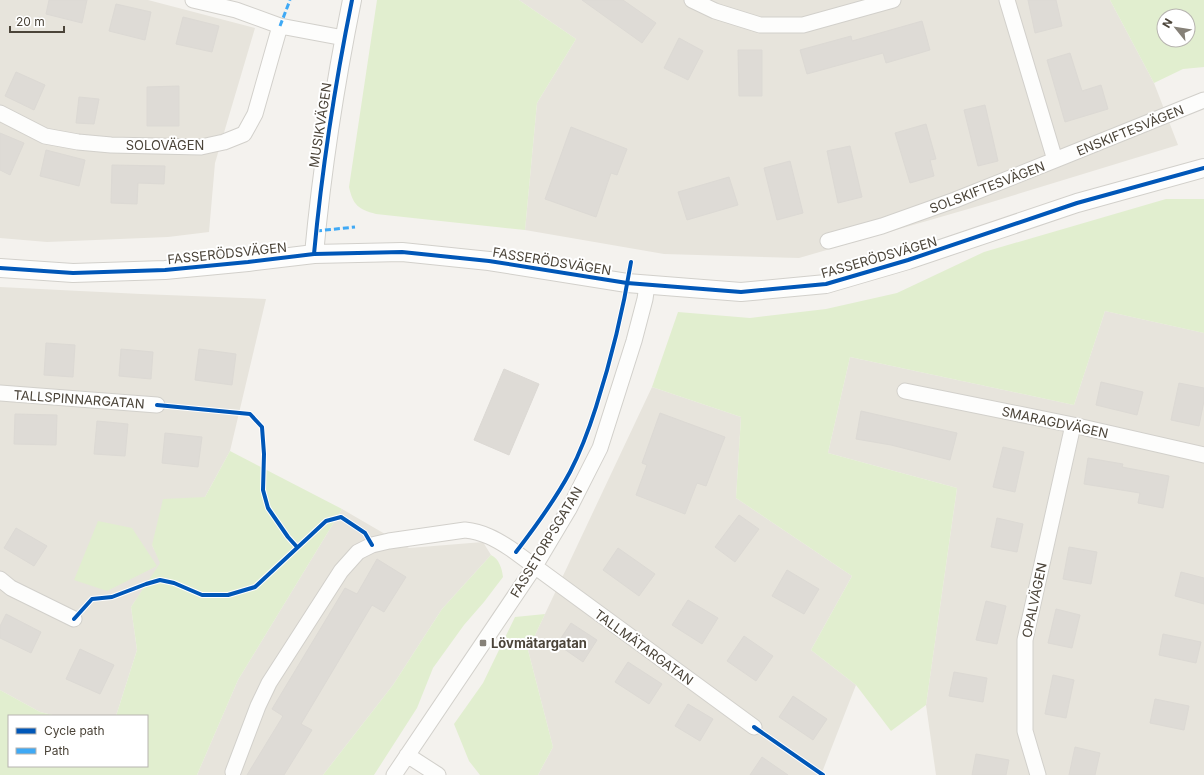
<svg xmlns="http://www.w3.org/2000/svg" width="1204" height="775" viewBox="0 0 1204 775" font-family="Inter,sans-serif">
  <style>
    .residential { fill: #e7e4dc }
    .green { fill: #e1eecf; fill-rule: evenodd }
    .building { fill: #dedbd6; stroke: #dcd9d4 }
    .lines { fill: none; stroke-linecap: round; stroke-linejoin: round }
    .minor-casing { stroke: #d2d0cb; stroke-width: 17 }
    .tertiary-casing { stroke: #d2d0cb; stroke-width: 20 }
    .minor { stroke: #fdfdfc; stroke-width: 15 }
    .tertiary { stroke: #fdfdfc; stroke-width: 18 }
    .quiet { stroke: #3fa9f5; stroke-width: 3; stroke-dasharray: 6 3; stroke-linecap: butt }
    .cycleway-casing { stroke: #fff; stroke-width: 6 }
    .cycleway { stroke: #0057b8; stroke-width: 4 }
    .poi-dot { fill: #868178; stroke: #fff; stroke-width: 1.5 }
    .labels { text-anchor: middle; stroke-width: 4; stroke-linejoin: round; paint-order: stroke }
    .street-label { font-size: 13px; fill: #4b4439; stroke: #fff }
    .poi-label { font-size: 13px; font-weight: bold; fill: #4b4439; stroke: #fff; text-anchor: start }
  </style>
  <rect width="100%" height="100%" fill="#f4f2ee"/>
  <path class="residential" d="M0,0H148L255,28L215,163L209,232L168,237L47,242L0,238Z
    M519,0H1110L1154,83L1178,145L982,205L799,258L664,254L525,230L537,103L576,39Z
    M0,287L141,294L266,299L230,451L205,497L152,545L161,563L131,607L137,650L116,716H57L40,712L0,690Z
    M1105,311L1204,333V775H936L926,705L957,488L828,453L850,357L1074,405Z
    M652,387L741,417L736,498L852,576L811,650L856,685L821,775H538L553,747L528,650Z
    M342,509L409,548L483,542L491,555L442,609L393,685L323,775H197L238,680Z"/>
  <path class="green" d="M377,0H519L576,39L537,103L525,230L376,214C358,209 353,205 349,187Z
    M1110,0H1204V67L1183,69L1154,83ZM1164,16H1188V40H1164Z
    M1166,199H1204V333L1105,311L1074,405L850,357L828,453L957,488L926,705L891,731L856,685L811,650L852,576L736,498L741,417L652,387L678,312L750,318L826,309L897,293L984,252Z
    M230,451L342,509L238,680L197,775H0V690L40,712L57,716H9V766H147V716H116L137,650L131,607L160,563L152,545L163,499L205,497Z
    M98,521L132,528L157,566L107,591L74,580Z
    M491,555C499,559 502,568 503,577L484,602L464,625L433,668L417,708L374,775H323L393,685L442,609Z
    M545,614L528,650L553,747L538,775H480L469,761L454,724L483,683L515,617Z"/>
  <path class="building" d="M49,0H87L82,23L46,14Z
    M582,0H623L656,23L642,43Z
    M1028,0H1056L1062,26L1035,33Z
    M116,4L151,12L145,40L109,31Z
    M183,17L219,26L212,52L176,44Z
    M922,21L930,50L886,63L883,53L807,74L800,50L851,36L852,41Z
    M679,38L703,51L688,80L664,68Z
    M738,50H762V96H739Z
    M1070,53L1082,91L1101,85L1108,109L1065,122L1047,60Z
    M16,72L45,85L34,110L5,96Z
    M179,86V126H147V87Z
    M79,97L99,99L94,124L76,123Z
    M985,105L998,161L978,166L964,110Z
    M926,124L936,159L930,160L934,176L910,183L895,133Z
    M571,127L627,149L617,175L611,173L596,217L545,199Z
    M0,133L24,143L10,175L0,170Z
    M850,146L862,197L838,203L827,151Z
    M46,150L85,160L79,186L40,176Z
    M790,161L803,213L777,220L764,168Z
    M112,165L165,166L164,184L138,183L137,204L111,203Z
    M729,177L738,205L687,220L678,192Z
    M46,343L75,345L73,377L44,375Z
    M121,349L153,352L151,379L119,376Z
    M199,349L236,354L232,385L195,380Z
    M504,369L539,384L509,455L474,440Z
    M1101,382L1143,392L1137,415L1096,405Z
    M1179,383L1204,388V401L1199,426L1171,420Z
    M861,411L957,433L950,460L891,445L856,439Z
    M660,413L725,437L706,486L697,483L685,514L636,495L647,465L642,463Z
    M15,414L57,415L56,445L14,444Z
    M97,421L128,424L125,456L94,454Z
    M165,433L202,437L198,467L162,463Z
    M1003,447L1024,452L1015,492L993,487Z
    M1088,458L1123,464L1122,467L1169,476L1163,508L1138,503L1140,493L1084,484Z
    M739,515L759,529L735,562L715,547Z
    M997,518L1023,524L1017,552L991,547Z
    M16,528L47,546L34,566L4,548Z
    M1069,547L1097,552L1091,584L1063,579Z
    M618,548L655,574L639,596L603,570Z
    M377,559L406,577L384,612L372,605L301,724L312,730L284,775H247L283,716L272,709L345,588L357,594Z
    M787,570L819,589L804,614L772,596Z
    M1181,572L1204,578V604L1175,596Z
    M688,600L718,618L702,644L672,625Z
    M986,601L1006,606L997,644L976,640Z
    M1056,609L1080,615L1072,648L1048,643Z
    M6,614L41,632L31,653L0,638V626Z
    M571,623L597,640L583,662L557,644Z
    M1163,634L1201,642L1196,663L1159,655Z
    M744,636L773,656L756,681L727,661Z
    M80,649L114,665L100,694L66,679Z
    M628,662L662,684L649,704L615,682Z
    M954,672L987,678L983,702L949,696Z
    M1053,675L1074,680L1066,718L1045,714Z
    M793,696L827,719L813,740L779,717Z
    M1155,699L1189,706L1184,730L1150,723Z
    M688,704L713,719L700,741L675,726Z
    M1075,747L1100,753L1095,775H1069Z
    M976,754L1009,760L1006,775H972Z
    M762,757L788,775H750Z"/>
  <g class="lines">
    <g class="minor-casing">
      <path id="minor" d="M193,0L236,10L280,26L344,38
        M692,0L715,11L760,25H803L893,0
        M0,113L45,136L78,142L111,145L201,147L224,142L244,134L255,114L280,26
        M1055,160L1204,100
        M828,241L882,226L955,200L1055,160L1007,0
        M905,391L1073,425L1204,455
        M0,393L157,405
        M0,579L11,588L74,619
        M407,755L438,775
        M233,772L258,706L269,683L341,571L358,552L372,545L389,541L465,530C483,532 496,539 511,549L754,727
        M394,775L535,566L569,509L600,448L634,341L645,299L647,285
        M1038,775L1025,731V640L1073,425"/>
    </g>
    <g class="tertiary-casing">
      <path id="tertiary" d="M314,254C322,168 335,84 352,0
        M0,268L73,273L165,270L248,262L314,254L402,252L489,261L627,283L741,292L826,284L908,260L1077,203L1204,168"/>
    </g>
    <use href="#minor" class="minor"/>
    <use href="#tertiary" class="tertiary"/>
    <path class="quiet" d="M280,26L290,0
      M316,231L355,227"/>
    <g class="cycleway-casing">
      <path id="cycleway" d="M314,254C322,168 335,84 352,0
        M0,268L73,273L165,270L248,262L314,254L402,252L489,261L627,283L741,292L826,284L908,260L1077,203L1204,168
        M157,405L250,414L262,427L264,454L263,490L268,508L288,537L297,547
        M516,552C536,526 555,500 570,472C581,451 589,429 596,407C611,360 623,311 631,262
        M74,619L92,599L112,597L146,584L160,580L174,583L202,595H228L255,587L326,521L341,517L365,533L372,545
        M754,727L823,775"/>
    </g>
    <use href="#cycleway" class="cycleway"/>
  </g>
  <rect class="poi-dot" x="479" y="639" width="8" height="8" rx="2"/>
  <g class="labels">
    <g class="street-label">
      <text transform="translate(320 125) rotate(-81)" y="5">MUSIKVÄGEN</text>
      <text transform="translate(1130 130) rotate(-22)" y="5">ENSKIFTESVÄGEN</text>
      <text x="165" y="150">SOLOVÄGEN</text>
      <text transform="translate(987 187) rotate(-21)" y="5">SOLSKIFTESVÄGEN</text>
      <text transform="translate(227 253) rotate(-6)" y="5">FASSERÖDSVÄGEN</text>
      <text transform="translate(879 257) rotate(-16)" y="5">FASSERÖDSVÄGEN</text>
      <text transform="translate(552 261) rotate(9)" y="5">FASSERÖDSVÄGEN</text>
      <text transform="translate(79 399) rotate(4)" y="5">TALLSPINNARGATAN</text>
      <text transform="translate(1055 422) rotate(12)" y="5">SMARAGDVÄGEN</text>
      <text transform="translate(546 542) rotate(-59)" y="5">FASSETORPSGATAN</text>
      <text transform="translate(1034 600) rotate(-78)" y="5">OPALVÄGEN</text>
      <text transform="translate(644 647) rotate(36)" y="5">TALLMÄTARGATAN</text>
    </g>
    <g class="poi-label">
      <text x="491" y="648">Lövmätargatan</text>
    </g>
  </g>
  <rect x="8" y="715" width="140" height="52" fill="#ffffff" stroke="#b7b4b0"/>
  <rect x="16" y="728" width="20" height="6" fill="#0057b8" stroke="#b7b4b0"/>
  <text x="44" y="735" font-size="12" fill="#4b4439">Cycle path</text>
  <rect x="16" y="748" width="20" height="6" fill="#3fa9f5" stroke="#b7b4b0"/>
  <text x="44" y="755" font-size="12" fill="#4b4439">Path</text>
  <g transform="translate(1176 28) rotate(300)"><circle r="19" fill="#ffffff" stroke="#b7b4b0"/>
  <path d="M0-3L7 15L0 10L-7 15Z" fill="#868178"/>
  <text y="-6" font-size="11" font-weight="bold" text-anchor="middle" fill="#4b4439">N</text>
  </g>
  <path d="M10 26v6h54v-6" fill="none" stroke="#4b4439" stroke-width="2"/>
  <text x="16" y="26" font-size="12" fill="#4b4439" stroke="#ffffff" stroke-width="3" paint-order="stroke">20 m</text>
</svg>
